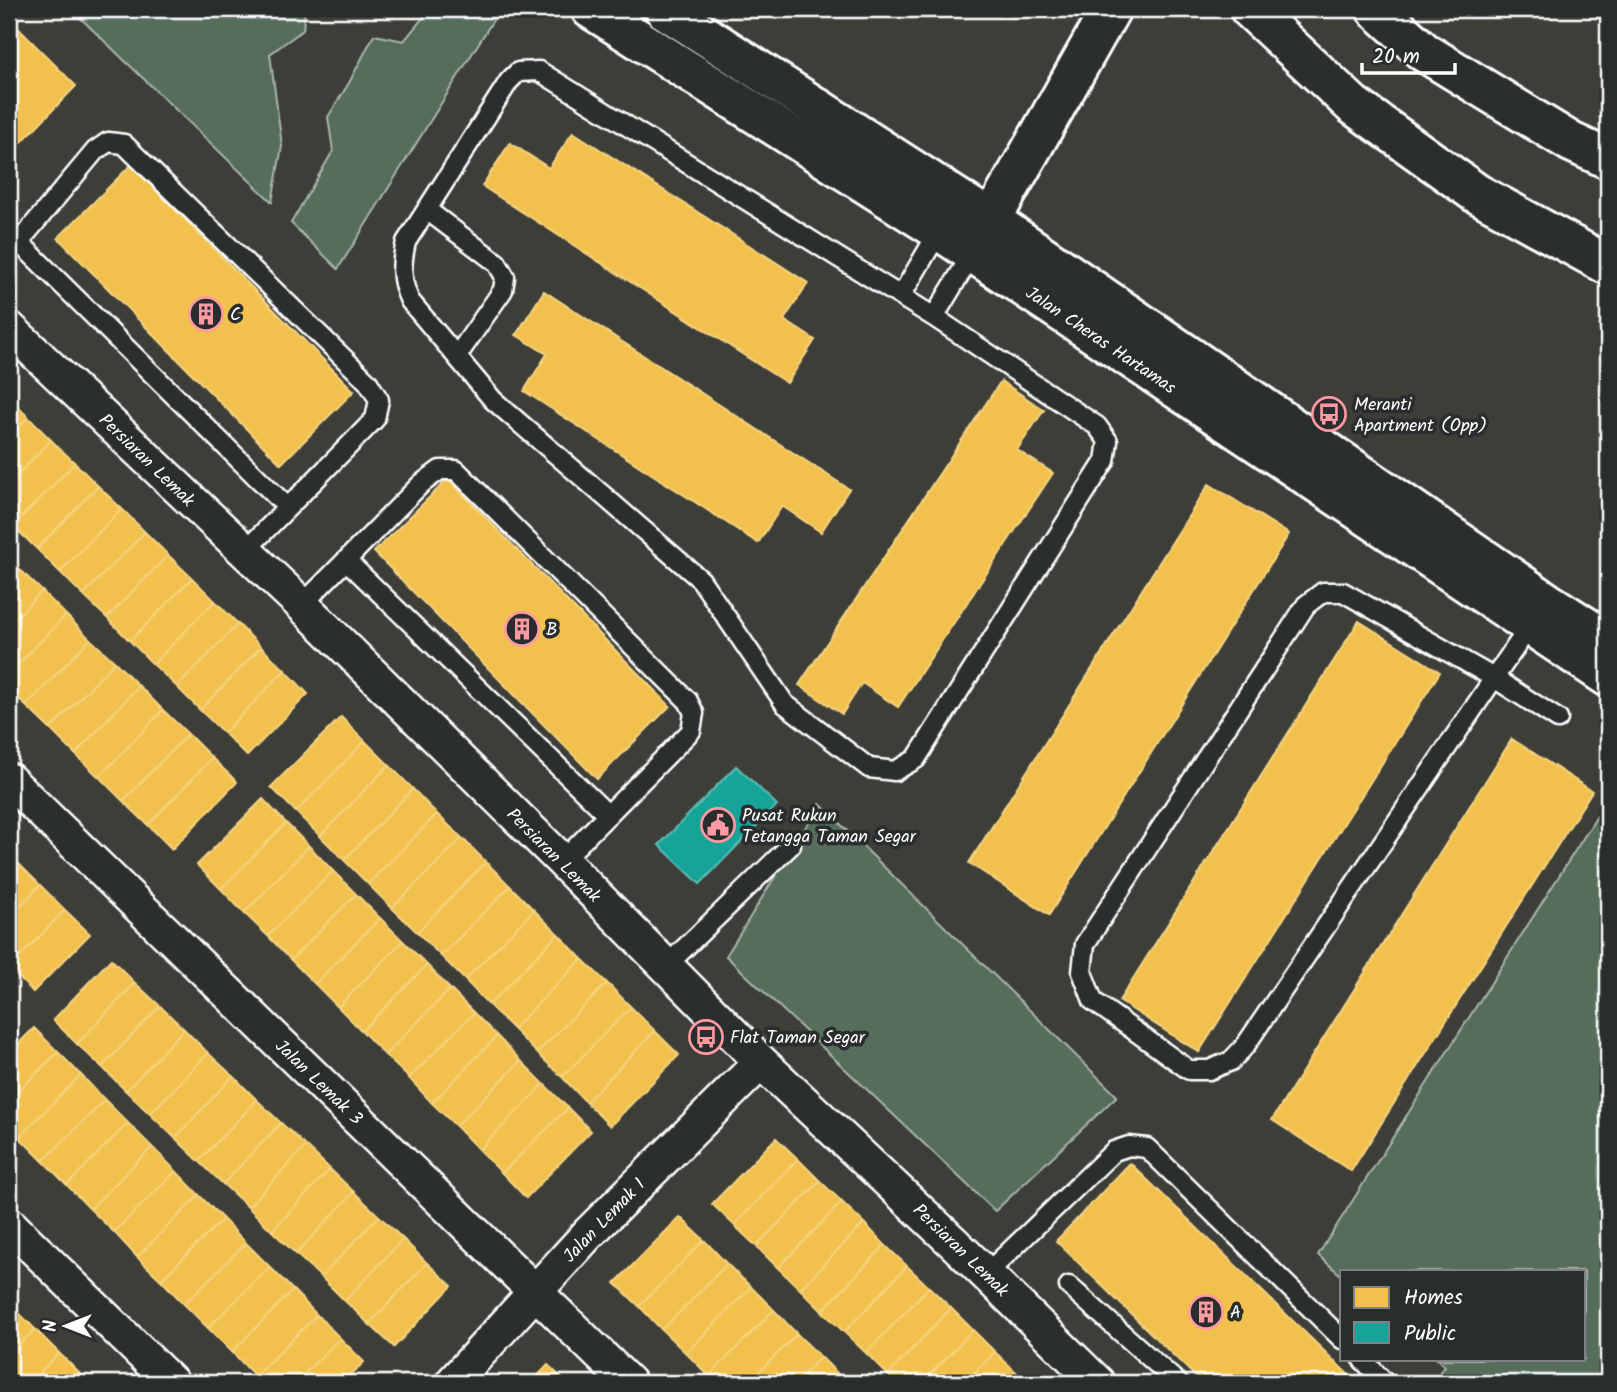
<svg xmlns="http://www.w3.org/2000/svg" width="1617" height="1392" viewBox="0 0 1617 1392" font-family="Kalam,sans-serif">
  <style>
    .green { fill: #556d5a; stroke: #aab6ac; stroke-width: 2 }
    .homes { fill: #f2c14e; stroke: #f6d483; stroke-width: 2 }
    .public { fill: #17a398; stroke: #5dbfb7; stroke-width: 2 }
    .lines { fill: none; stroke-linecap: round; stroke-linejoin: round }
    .service-casing { stroke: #fff; stroke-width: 23 }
    .minor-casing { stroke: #fff; stroke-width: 38 }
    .tertiary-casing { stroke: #fff; stroke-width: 44 }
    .motorway-casing { stroke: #fff; stroke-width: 44 }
    .service { stroke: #2a2d2e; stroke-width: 18 }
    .minor { stroke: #2a2d2e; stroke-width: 33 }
    .tertiary { stroke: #2a2d2e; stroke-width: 38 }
    .motorway { stroke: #2a2d2e; stroke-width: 38 }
    .labels { text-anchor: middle; stroke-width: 7; stroke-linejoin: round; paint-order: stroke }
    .poi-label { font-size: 18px; fill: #fff; stroke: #2a2d2e; text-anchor: start }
    .street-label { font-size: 18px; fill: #fff; stroke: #2a2d2e }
  </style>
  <rect width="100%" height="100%" fill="#3e3e39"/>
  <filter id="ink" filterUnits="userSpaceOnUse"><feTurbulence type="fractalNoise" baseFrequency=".0143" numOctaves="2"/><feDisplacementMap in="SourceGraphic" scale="14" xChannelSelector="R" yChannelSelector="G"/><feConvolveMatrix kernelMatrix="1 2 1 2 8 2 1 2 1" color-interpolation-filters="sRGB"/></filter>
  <g filter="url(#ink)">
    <path class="green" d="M71,9H305L303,30L270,54L282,146L272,202Z
      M430,9H500L338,269L291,223L333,151L328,117L349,83L374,35L404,41Z
      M1608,799V1383H1430L1445,1366L1437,1359H1584V1271H1342V1276L1318,1255Z
      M820,804L1117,1096L995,1211L726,956Z"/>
    <path class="homes" d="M17,27L76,86L9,155V36Z
      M573,132L808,283L784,320L815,340L787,383L482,186L510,143L549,168Z
      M131,165L354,391L281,464L58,238Z
      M544,291L849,489L821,532L782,506L758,543L524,391L547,354L516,335Z
      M1001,381L1044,410L1017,450L1053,473L898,707L862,683L842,714L799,685Z
      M9,398L28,417L9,437Z
      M28,417L51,440L9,484V437Z
      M51,440L75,463L13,526L9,521V484Z
      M75,463L98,486L37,549L13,526Z
      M448,479L670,706L597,779L374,552Z
      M1209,484L1289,534L1049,915L969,863Z
      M98,486L122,509L60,572L37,549Z
      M122,509L145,532L83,595L60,572Z
      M145,532L168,555L107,618L83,595Z
      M168,555L192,578L130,641L107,618Z
      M17,567L42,591L9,625V576Z
      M192,578L215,601L153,664L130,641Z
      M42,591L66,615L9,674V625Z
      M215,601L238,624L177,687L153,664Z
      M66,615L90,639L26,706L9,689V674Z
      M1359,621L1440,672L1199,1052L1119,1001Z
      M238,624L261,647L200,710L177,687Z
      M90,639L115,662L50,729L26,706Z
      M261,647L285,670L224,733L200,710Z
      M115,662L139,686L75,754L50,729Z
      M285,670L308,694L247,756L224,733Z
      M139,686L163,710L99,777L75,754Z
      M163,710L188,734L123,801L99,777Z
      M341,717L365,741L296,812L271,787Z
      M188,734L212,758L148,825L123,801Z
      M1512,739L1592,791L1351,1171L1272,1120Z
      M365,741L389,765L320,836L296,812Z
      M212,758L237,782L172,849L148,825Z
      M389,765L413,789L344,860L320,836Z
      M413,789L437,814L368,884L344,860Z
      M263,799L286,823L221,889L197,865Z
      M437,814L462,838L392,908L368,884Z
      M286,823L309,846L244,913L221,889Z
      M462,838L486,862L417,932L392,908Z
      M309,846L333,871L268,936L244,913Z
      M16,861L40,885L9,918V869Z
      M486,862L510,886L441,956L417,932Z
      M333,871L356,894L291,960L268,936Z
      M40,885L65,910L9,968V918Z
      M510,886L534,910L465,980L441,956Z
      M356,894L380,918L315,984L291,960Z
      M65,910L90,934L33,992L9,968Z
      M534,910L558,934L489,1005L465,980Z
      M380,918L403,941L338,1007L315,984Z
      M558,934L582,959L513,1029L489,1005Z
      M403,941L427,965L362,1031L338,1007Z
      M111,959L135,983L77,1044L53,1020Z
      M582,959L607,983L537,1053L513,1029Z
      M427,965L450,989L385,1055L362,1031Z
      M135,983L160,1006L102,1067L77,1044Z
      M607,983L631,1007L562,1077L537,1053Z
      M450,989L474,1013L409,1078L385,1055Z
      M160,1006L184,1029L126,1091L102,1067Z
      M631,1007L655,1031L586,1102L562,1077Z
      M474,1013L497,1036L432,1103L409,1078Z
      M34,1028L58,1052L9,1100V1053Z
      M184,1029L208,1053L150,1114L126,1091Z
      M655,1031L679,1055L610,1126L586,1102Z
      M497,1036L521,1061L456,1126L432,1103Z
      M58,1052L81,1075L19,1137L9,1126V1100Z
      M208,1053L233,1076L175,1138L150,1114Z
      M521,1061L544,1084L479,1150L456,1126Z
      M81,1075L105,1100L43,1161L19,1137Z
      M233,1076L257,1100L199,1161L175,1138Z
      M544,1084L568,1108L502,1173L479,1150Z
      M105,1100L128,1123L67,1185L43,1161Z
      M257,1100L281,1123L223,1184L199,1161Z
      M568,1108L591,1131L526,1198L502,1173Z
      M128,1123L152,1147L90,1209L67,1185Z
      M281,1123L306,1146L248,1207L223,1184Z
      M776,1138L798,1159L734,1225L712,1204Z
      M306,1146L330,1169L272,1231L248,1207Z
      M152,1147L176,1171L114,1232L90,1209Z
      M798,1159L820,1181L756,1246L734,1225Z
      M1130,1163L1357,1383H1202L1056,1241Z
      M330,1169L354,1192L296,1254L272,1231Z
      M176,1171L199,1195L137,1257L114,1232Z
      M820,1181L842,1202L778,1268L756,1246Z
      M354,1192L379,1216L321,1277L296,1254Z
      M199,1195L223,1219L161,1280L137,1257Z
      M842,1202L864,1223L800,1289L778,1268Z
      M379,1216L403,1239L345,1301L321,1277Z
      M680,1217L704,1240L639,1306L615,1283Z
      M223,1219L246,1243L184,1304L161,1280Z
      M864,1223L885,1245L822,1311L800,1289Z
      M403,1239L427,1263L369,1324L345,1301Z
      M704,1240L727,1264L662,1330L639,1306Z
      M246,1243L270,1267L208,1328L184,1304Z
      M885,1245L907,1266L844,1332L822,1311Z
      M427,1263L452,1286L394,1347L369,1324Z
      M727,1264L751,1287L686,1353L662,1330Z
      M907,1266L929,1287L866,1353L844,1332Z
      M270,1267L293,1290L232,1352L208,1328Z
      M751,1287L774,1310L709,1376L686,1353Z
      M929,1287L951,1308L888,1375L866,1353Z
      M293,1290L317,1315L255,1376L232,1352Z
      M11,1305L35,1329L9,1356V1308Z
      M951,1308L973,1330L922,1383H896L888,1375Z
      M774,1310L797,1334L748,1383H716L709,1376Z
      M317,1315L340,1338L295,1383H263L255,1376Z
      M35,1329L59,1353L29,1383H9V1356Z
      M973,1330L995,1352L964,1383H922Z
      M797,1334L821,1357L795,1383H748Z
      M340,1338L364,1362L343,1383H295Z
      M995,1352L1017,1373L1007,1383H964Z
      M59,1353L83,1377L77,1383H29Z
      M821,1357L844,1380L841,1383H795Z
      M548,1365L567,1383H531Z
      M1017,1373L1028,1383H1007Z"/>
    <path class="public" d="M736,766L777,805L700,884L659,845Z"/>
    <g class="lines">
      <g class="service-casing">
        <path id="service" d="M539,71L934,317L1097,426L1108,441L1105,461L916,759L895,771L869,768L785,704L701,580L493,400L410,301C400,280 401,264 406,242L509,81L518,72Z
          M427,210L497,263L505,277L503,290L457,356
          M18,241L287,507
          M9,254L95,151L108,142L124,144L368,382L379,400L375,419L244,552
          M901,296L942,226
          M934,317L972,254
          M346,560L608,815
          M302,605L421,484L440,470H456L688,701L694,713L691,731L562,861
          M1532,623L1494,678L1245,1046L1231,1061L1209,1070H1189L1093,1001L1082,972L1085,944L1306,605L1323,592H1343L1494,678L1558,719
          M665,967L791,845
          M986,1274L1114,1151L1129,1146L1147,1148L1342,1339
          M1069,1286L1178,1383
          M1362,1359L1385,1383"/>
      </g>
      <g class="minor-casing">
        <path id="minor" d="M9,328L302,605L562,861L761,1062L955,1244L1098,1383
          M9,780L629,1383
          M9,1224L172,1383
          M452,1383L588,1234L761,1062"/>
      </g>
      <g class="tertiary-casing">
        <path id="tertiary" d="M591,9L940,231L1608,677
          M664,9L991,220L1547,602L1608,641"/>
      </g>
      <g class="motorway-casing">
        <path id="motorway" d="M1250,9L1353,105L1476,193L1608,265
          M1376,9L1424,52L1571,142L1608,159
          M972,254L1111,9"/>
      </g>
      <use href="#service" class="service"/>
      <use href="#minor" class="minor"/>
      <use href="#tertiary" class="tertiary"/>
      <use href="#motorway" class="motorway"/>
    </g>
  </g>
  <defs>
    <g id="building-ring" transform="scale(1.75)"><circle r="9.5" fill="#2a2d2e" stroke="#ff9aa2" stroke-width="1.5"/><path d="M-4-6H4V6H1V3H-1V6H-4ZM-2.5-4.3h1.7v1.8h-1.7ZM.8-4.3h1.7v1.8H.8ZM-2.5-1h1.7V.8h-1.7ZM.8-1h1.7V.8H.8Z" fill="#ff9aa2"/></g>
    <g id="bus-ring" transform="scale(1.75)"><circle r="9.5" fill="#2a2d2e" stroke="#ff9aa2" stroke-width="1.5"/><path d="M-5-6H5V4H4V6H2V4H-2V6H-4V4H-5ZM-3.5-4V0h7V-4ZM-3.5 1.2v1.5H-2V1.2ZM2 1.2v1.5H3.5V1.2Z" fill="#ff9aa2"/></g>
    <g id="civic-ring" transform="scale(1.75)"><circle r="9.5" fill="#2a2d2e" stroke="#ff9aa2" stroke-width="1.5"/><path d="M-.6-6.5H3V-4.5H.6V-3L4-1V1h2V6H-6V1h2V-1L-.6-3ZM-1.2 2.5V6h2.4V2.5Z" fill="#ff9aa2"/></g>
  </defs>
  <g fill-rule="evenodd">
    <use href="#building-ring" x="206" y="314"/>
    <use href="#bus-ring" x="1329" y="414"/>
    <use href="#building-ring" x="522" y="629"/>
    <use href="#civic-ring" x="718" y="825"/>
    <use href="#bus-ring" x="706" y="1037"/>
    <use href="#building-ring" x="1206" y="1312"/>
  </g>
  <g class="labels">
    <g class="poi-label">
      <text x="230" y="320">C</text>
      <text x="1354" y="410">Meranti<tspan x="1354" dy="21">Apartment (Opp)</tspan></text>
      <text x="546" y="635">B</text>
      <text x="742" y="821">Pusat Rukun<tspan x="742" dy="21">Tetangga Taman Segar</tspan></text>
      <text x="730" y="1043">Flat Taman Segar</text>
      <text x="1230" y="1318">A</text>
    </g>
    <g class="street-label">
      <text transform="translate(1101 340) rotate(34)" y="6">Jalan Cheras Hartamas</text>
      <text transform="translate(147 460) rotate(44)" y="6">Persiaran Lemak</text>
      <text transform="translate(554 855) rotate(45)" y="6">Persiaran Lemak</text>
      <text transform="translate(319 1082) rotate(44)" y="6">Jalan Lemak 3</text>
      <text transform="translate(604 1220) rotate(-46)" y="6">Jalan Lemak 1</text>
      <text transform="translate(961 1250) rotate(44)" y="6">Persiaran Lemak</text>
    </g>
  </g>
  <rect width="1617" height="1392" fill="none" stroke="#2a2d2e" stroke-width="35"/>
  <rect x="18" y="18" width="1582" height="1357" fill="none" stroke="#fff" stroke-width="2.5" filter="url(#ink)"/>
  <rect x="1340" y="1270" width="245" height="91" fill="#2a2d2e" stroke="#7f8182" stroke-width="2"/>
  <rect x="1354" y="1287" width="35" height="21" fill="#f2c14e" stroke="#7f8182" stroke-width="2"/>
  <text x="1404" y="1304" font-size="21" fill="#ffffff">Homes</text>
  <rect x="1354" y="1322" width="35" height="21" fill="#17a398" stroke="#7f8182" stroke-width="2"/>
  <text x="1404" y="1340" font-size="21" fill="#ffffff">Public</text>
  <g transform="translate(66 1326) rotate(270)" stroke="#2a2d2e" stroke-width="5" paint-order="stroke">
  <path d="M0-5L12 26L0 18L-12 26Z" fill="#ffffff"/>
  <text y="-10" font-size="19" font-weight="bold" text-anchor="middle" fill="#ffffff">N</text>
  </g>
  <path d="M1362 63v10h93v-10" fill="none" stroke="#ffffff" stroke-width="3.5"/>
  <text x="1372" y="63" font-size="21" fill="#ffffff" stroke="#2a2d2e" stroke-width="5" paint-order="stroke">20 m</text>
</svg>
